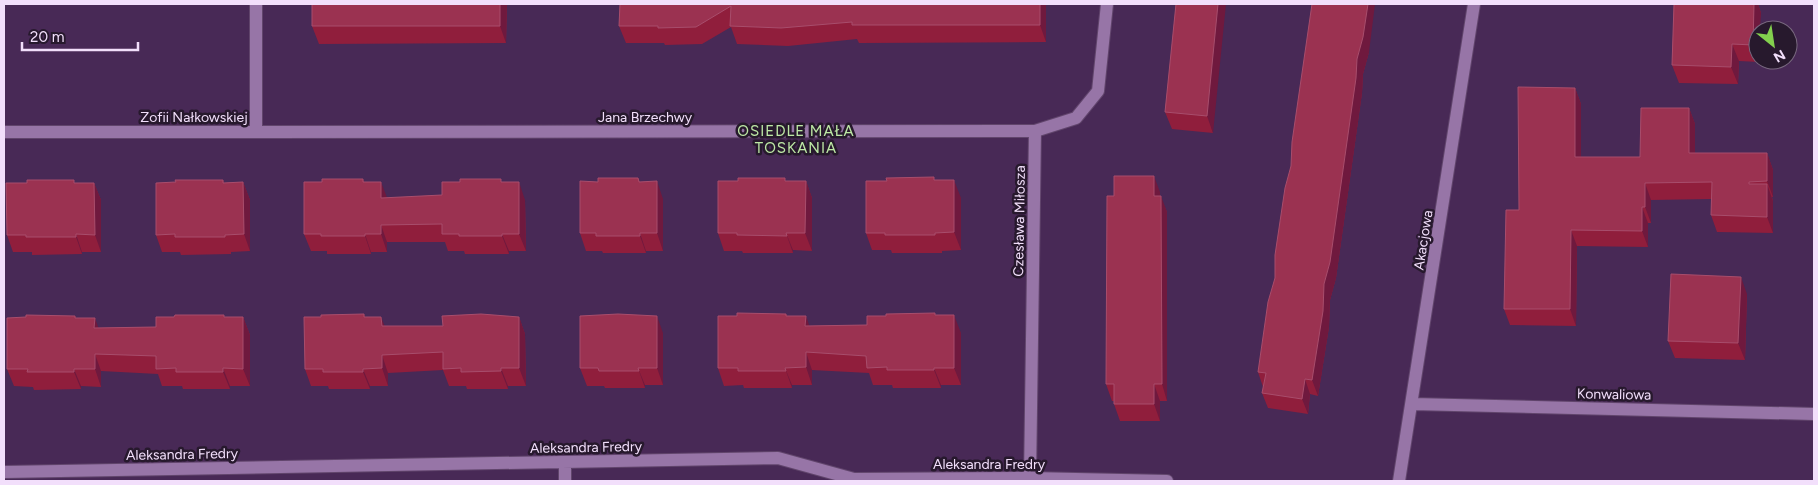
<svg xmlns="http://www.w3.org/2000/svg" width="1818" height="485" viewBox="0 0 1818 485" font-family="Figtree,sans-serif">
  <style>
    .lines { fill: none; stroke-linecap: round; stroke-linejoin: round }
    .minor-casing { stroke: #61456c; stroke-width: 14 }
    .minor { stroke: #9775a7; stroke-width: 12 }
    .wall { fill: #901e3c }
    .shaded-wall { fill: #6f193e }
    .building { fill: #9b3251; stroke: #a84d6c }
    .labels { text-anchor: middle; stroke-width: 5; stroke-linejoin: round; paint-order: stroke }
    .street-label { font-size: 14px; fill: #f2dffb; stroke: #27192d }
    .neighbourhood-label { font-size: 15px; letter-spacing: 1px; fill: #bde8a5; stroke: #27192d }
  </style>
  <rect width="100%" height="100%" fill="#482956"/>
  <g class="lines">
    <g class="minor-casing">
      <path id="minor" d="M4,132H256V4
        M256,132L1035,131
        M1413,404L1814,414
        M4,472L778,458L854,479L1030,478L1167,481
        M1030,478L1035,131L1076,118L1098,91L1107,4
        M565,481V463
        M1399,481L1474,4"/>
    </g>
    <use href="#minor" class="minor"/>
  </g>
  <path class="wall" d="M312,4H507L506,43L319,44L312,26Z
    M620,4H1046V42L859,43L857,39L788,46L737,44L731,27L702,44L665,45L664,43H626L619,26Z
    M1176,4L1213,133L1172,129L1165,112Z
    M1674,4H1758L1761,13L1758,30V60H1759V62L1739,61L1738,84L1679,83L1672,65Z
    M1369,52L1363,74L1362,93L1336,278L1330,300L1329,327L1318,396L1310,394L1308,414L1268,408L1262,393L1263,387L1258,372L1275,278L1291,166Z
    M1575,88L1581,104V157H1640L1689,108L1695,124V153H1767L1773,170V197H1772L1773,201V233L1717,232L1711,215V199L1651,200V223H1648V247L1577,246L1576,326L1510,325L1504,309L1519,210Z
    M638,178L640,182L663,199V251H646V253H603L602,251H586L580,233L598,182Z
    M363,179L364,182L387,198L442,195L502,182L525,200L526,251H509V254H465L464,251H448L445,242H387V252H371V254H327V251H311L304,234L322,182Z
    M223,180L224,183L243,182L250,200V251L231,252V254L181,255L180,252H162L156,235Z
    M935,180L961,198V250L942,251V253H892L891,250H872L866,233L887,181Z
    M786,181H806L812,198V251L793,250V253H743L742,251H724L718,233Z
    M75,183H94L101,200V252H82V254L32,255V252H13L7,235Z
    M1160,192V196L1167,212V401H1160V421H1120L1114,404V401H1112L1106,384Z
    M1747,294L1745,360L1675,358L1668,341Z
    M364,314L365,317L385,326H443L519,317L525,334L526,386H508V389H467L466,386H449L443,370L388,373V386H370V389H329L328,386H311L305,369L321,317Z
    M786,314L787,316L809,326L867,325L936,315L961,333V385H941V388H893L892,385H873L869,373L812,370V385H792V388H744L743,385L724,386L718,368Z
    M75,316L76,318L98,328L156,327L225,317H243L250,335V386H230V389H183L182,386H162L158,374L101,371V387L81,386V389L34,390L33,387L14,386L7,369Z
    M663,333V385H645V388H605L604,386H587L580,368Z"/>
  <path class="shaded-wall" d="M500,4H507L506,43L500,26Z
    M1040,4H1046V42L1040,25Z
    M1218,4H1226L1213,133L1207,116Z
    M1368,4H1375L1369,52L1363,74L1362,93L1336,278L1330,300L1329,327L1318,396L1312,380L1324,284L1357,59Z
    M1754,4H1758L1761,13L1760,30H1758V59L1753,45Z
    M1732,44L1739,61L1738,84L1731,67Z
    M1575,88L1581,104V173L1575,157Z
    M1689,108L1695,124V170L1689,153Z
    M1767,153L1773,170V197L1767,181Z
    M1154,176L1160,192V212L1154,196Z
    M954,180L961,198V250L954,232Z
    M657,181L663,199V251L657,233Z
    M806,181L812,198V251L805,233Z
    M243,182L250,200V251L244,234Z
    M381,182L388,200L381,198Z
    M519,182L525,200L526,251L519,234Z
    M94,183L101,200V252L95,235Z
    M1645,183L1651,200V223L1645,207Z
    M1767,184L1773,201V233L1767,217Z
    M1161,196L1167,212V401L1162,384Z
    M1642,207L1648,223V247L1642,231Z
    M381,225L387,242V252L381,234Z
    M1571,230L1577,246L1576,326L1570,309Z
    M640,233L646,251V253L640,236Z
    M786,233L793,250V253L787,236Z
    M76,234L82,252V254L76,237Z
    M365,234L371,252V254L365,236Z
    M502,234L509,251V254L502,236Z
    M1741,277L1747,294L1745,360L1738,343Z
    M954,315L961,333V385L954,368Z
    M657,316L663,333V385L657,368Z
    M806,316L812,333L805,326Z
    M243,317L250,335V386L243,369Z
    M381,317L388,334L382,326Z
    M519,317L525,334L526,386L519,368Z
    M95,318L101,335L94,328Z
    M806,352L812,370V385L806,367Z
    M95,354L101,371V387L95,369Z
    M382,355L388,373V386L382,368Z
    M223,368L230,386V389L223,372Z
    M501,368L508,386V389L501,371Z
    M638,368L645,385V388L639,371Z
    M785,368L792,385V388L786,371Z
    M934,368L941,385V388L934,370Z
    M74,369L81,386V389L74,372Z
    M363,369L370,386V389L363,372Z
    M1305,379L1310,394L1308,414L1302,399Z
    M1154,384L1160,401V421L1154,404Z"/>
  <path class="building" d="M312,4H500V26H312Z
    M620,4H1040V25H852V22L781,28L730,26L731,6L696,27L658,28V26H619Z
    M1176,4H1218L1207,116L1165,112Z
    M1312,4H1368L1363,37L1357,59L1356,78L1330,262L1324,284L1323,311L1312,380L1305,379L1302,399L1262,393L1266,373L1258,372L1268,302L1275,278V255L1285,188L1291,166L1292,142Z
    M1674,4H1754L1753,45L1732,44L1731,67L1672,65Z
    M1518,87L1575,88V157H1640L1641,108H1689V153H1767V181L1749,182V184H1767V217L1711,215L1712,182L1645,183V207H1642V231L1571,230L1570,309H1504L1506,210H1519Z
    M1114,176H1154V196H1161L1162,384H1154V404H1114V384H1106L1107,196H1114Z
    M934,177V180H954V232L935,233V235H885V233H866V181H887L886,178Z
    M598,178H638L639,182L657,181V233H640V236H596V233H580V181L598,182Z
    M738,178H785V181H806L805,233H786L787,236L737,235V233H718V181H738Z
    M322,179H363V182H381V198L442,195V182H460V179H501V182H519V234H502V236H459V234H442V224L381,225V234H365V236H321V234H304V182H322Z
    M27,180H74V183H94L95,235L76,234V237H26V235H7L6,183H27Z
    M175,180H223V183L243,182L244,234L225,235V237H175V234L156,235V183L176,182Z
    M1671,274L1741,277L1738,343L1668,341Z
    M737,313L786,314V316H806L805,326L867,325V316H886V314L935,313V315H954V368H934V370H887V367L867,368L866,356L806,352V367L785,368L786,371H738V368H718V316H737Z
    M364,314V317H381L382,326H443L442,316L481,314L519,317V368H501V371L461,372V368L443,369V352L382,355V368L363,369V372H323V369H305L304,317H321V315Z
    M618,314L657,316V368H638L639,371H599L598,368H580V316Z
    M26,315L75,316V318H95L94,328L156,327V317H174L175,315H224V317H243V369L223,368V372H176V368L156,369V356L95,354V369H74V372H27L28,369H7V318L26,317Z"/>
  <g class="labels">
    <g class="street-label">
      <text x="194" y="122">Zofii Nałkowskiej</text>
      <text x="645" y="122">Jana Brzechwy</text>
      <text transform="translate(1019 221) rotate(-89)" y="5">Czesława Miłosza</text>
      <text transform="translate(1423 240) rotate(-81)" y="5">Akacjowa</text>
      <text transform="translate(1614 394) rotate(1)" y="5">Konwaliowa</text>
      <text transform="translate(586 447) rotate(-1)" y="5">Aleksandra Fredry</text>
      <text transform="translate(182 454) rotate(-1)" y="5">Aleksandra Fredry</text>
      <text x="989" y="469">Aleksandra Fredry</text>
    </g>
    <g class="neighbourhood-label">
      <text x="796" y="136">OSIEDLE MAŁA<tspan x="796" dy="17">TOSKANIA</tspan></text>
    </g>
  </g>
  <rect width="1818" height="485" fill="none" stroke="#f2dffb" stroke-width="10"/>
  <g transform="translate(1773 45) rotate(150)"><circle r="24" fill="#27192d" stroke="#78687f"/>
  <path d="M0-4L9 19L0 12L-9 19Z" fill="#83d04e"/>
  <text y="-8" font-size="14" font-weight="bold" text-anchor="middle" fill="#f2dffb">N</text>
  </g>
  <path d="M22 42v8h116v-8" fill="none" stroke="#f2dffb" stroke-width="2.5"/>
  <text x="30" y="42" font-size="15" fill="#f2dffb" stroke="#27192d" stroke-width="4" paint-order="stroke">20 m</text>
</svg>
